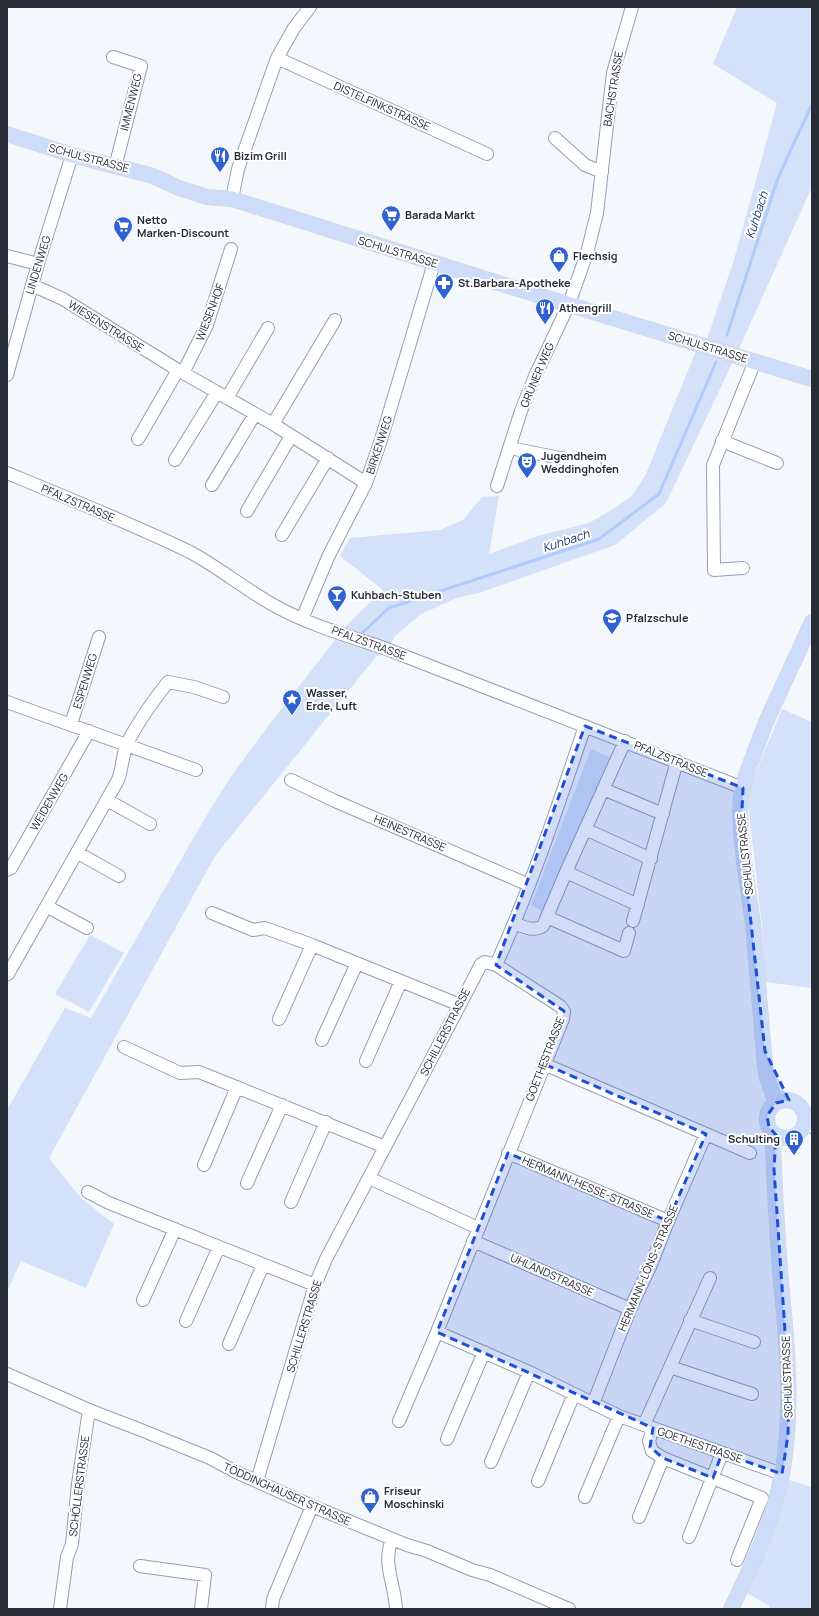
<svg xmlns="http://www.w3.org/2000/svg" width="819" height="1616" viewBox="0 0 819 1616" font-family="Manrope,sans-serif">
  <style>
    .green { fill: #d3e1f9 }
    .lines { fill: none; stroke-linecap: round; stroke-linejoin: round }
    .stream { stroke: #b1cbfc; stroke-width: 3 }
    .minor-casing { stroke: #939fb6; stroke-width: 14 }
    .major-casing { stroke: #d4d5d7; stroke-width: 16 }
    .minor { stroke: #fff; stroke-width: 12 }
    .major { stroke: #cddcf8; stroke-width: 15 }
    .marked { fill: #1d4ed8; fill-opacity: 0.2; stroke: #1d4ed8; stroke-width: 3; stroke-dasharray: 8 5; stroke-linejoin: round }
    .labels { text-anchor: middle; stroke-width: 4; stroke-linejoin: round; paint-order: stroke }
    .street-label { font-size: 11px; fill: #272c36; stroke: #fff }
    .poi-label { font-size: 11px; font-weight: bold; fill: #272c36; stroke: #fff; text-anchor: start }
    .water-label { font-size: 12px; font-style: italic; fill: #1b366f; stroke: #fff }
  </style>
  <rect width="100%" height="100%" fill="#f4f7fc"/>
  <path class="green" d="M737,7H812V187L737,353L666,503L615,545L479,593L457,598L421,614L394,637L391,645L375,658L215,856L49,1158L80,1197L114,1224L86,1288L21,1261L7,1292V1110L65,1008L91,1018L199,828L230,778L268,726L346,626L383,590L340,556L350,538L440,530L463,520L482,497L499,496L489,554L538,536L589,523L613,509L632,496L646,474L700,341L706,342L734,260L777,103L713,64Z
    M782,709L812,722V988L765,982L762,927L747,794Z
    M591,749L612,758L545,913L531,905Z
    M90,935L124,953L89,1012L55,994Z
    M789,1480L812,1487V1609H769V1606L747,1593C765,1556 778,1519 789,1480Z"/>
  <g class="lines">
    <path class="stream" d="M727,335L778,178L812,104
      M362,633L389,608L599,539L659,494L716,362"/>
    <g class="minor-casing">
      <path id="minor" d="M113,57L141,66L115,167
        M277,58L487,154
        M555,138L585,165L602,172
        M232,199L238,169L277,58L294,28L310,7
        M7,256L38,264
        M32,285L63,299L178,370L273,424L366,483
        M183,373L207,325L231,249
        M7,375L38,264L72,155
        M227,398L268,328
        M273,424L335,320
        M138,439L178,370
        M722,441L777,463
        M510,448L595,465
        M175,460L217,392
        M7,473C68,498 130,523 190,552C220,568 247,591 277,607C310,625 348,636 384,648L743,788
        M212,485L255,414
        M497,486L521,411L535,376L569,304L587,253L597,213L613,73L632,7
        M247,511L291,436
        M282,535L328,458
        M743,568L714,570L713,465L755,361
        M302,619L329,555L366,483L381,440L434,263
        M7,702L196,770
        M71,724L99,637
        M291,780L335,801L529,885
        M603,789L663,814
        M107,800L150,824
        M585,829L651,859
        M78,853L119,876
        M7,870L11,868L89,731
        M566,872L638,905
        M48,907L87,928
        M212,913L253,930L265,928L312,945L460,1005
        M547,917L624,951L629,933
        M633,921L677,761
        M514,923C524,927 533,932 543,926L566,872L625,741
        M7,973L8,974L118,780C122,770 123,752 127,744C138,721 153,701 168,682L194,687L223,697
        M279,1019L312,945
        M322,1040L357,963
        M124,1047L180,1073L199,1072L385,1147
        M366,1061L401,981
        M544,1064L750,1153
        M803,1125L812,1127
        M508,1153L668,1221
        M204,1165L237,1087
        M369,1178L478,1228
        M247,1183L282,1105
        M88,1192L109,1203L315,1285
        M291,1202L326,1122
        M473,1241L630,1309
        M143,1300L175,1229
        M690,1320L754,1342
        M186,1321L219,1247
        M437,1332L529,1372L619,1416L782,1474
        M229,1344L263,1265
        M670,1367L752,1394
        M7,1374L89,1410L136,1428L210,1458L236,1472L312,1506L407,1545L427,1551L472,1570L490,1575L569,1609
        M593,1404L630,1309L650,1267L669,1219L706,1134
        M399,1421L437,1332L563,1019L564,1011L560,1006L496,965C531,887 558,806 585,726
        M644,1425L710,1278
        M653,1428L649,1441L652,1451L663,1458L762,1498L737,1560
        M447,1439L484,1352
        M491,1462L529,1372
        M257,1481L315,1285L326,1259L474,978L481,964L485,962L496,965
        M538,1481L574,1394
        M585,1497L619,1416
        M639,1517L663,1458
        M689,1537L722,1453
        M392,1539C382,1564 395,1584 396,1609
        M140,1566L205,1575L201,1609
        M60,1609L67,1557L72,1544L78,1484L89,1410
        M272,1609L273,1599L312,1506"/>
    </g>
    <g class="major-casing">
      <path id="major" d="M7,134L72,155L153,176L179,188L207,197L232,199L508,286L812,379
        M767 1119a19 19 0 1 1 38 0a19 19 0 1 1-38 0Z
        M776,1103L767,1078L765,1066L753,924L744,861L741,832L740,811L741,797L746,775L766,722L812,622
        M731,1609C752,1565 773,1522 782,1474C793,1414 788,1353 782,1293C778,1252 776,1211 774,1169L773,1144L776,1135"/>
    </g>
    <use href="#minor" class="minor"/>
    <use href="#major" class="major"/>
  </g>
  <path class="marked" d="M585,726L743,788L741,832L765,1051L789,1100L776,1103L767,1116L769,1127L776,1135L774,1169L789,1390L788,1435L782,1474L722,1453L713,1478L663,1458L650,1447L653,1428L437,1332L508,1153L668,1221L706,1134L544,1064L564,1011L496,965Z"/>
  <defs>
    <g id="restaurant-pin" transform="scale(1)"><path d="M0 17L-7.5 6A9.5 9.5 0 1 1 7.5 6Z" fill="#3063d1" stroke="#fff"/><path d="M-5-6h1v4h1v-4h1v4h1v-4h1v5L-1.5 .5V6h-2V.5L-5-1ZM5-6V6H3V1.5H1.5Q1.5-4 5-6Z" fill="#fff"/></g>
    <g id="supermarket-pin" transform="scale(1)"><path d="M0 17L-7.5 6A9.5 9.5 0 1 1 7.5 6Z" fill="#3063d1" stroke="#fff"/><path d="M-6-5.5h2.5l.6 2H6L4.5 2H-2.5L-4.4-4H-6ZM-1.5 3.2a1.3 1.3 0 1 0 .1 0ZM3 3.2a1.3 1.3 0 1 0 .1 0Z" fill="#fff"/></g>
    <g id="shop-pin" transform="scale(1)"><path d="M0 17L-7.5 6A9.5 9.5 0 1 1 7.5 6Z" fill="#3063d1" stroke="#fff"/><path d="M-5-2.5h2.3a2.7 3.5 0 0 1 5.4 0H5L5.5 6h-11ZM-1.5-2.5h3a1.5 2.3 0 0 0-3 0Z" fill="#fff"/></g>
    <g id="pharmacy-pin" transform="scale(1)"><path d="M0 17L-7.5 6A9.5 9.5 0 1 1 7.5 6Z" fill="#3063d1" stroke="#fff"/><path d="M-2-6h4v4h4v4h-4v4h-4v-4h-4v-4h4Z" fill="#fff"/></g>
    <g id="theatre-pin" transform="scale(1)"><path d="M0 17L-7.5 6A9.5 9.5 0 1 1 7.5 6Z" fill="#3063d1" stroke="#fff"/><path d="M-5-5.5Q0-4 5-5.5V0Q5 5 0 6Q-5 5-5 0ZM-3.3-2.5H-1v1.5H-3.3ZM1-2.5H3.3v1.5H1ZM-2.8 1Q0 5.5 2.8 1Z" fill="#fff"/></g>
    <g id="bar-pin" transform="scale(1)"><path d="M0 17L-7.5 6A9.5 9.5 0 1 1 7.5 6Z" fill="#3063d1" stroke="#fff"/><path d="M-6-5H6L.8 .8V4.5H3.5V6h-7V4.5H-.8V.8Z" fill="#fff"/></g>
    <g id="school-pin" transform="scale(1)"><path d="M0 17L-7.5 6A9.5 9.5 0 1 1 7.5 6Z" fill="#3063d1" stroke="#fff"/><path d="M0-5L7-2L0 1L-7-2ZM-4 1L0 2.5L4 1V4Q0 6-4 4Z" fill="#fff"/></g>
    <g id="sight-pin" transform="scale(1)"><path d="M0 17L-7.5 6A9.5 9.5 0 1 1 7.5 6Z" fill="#3063d1" stroke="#fff"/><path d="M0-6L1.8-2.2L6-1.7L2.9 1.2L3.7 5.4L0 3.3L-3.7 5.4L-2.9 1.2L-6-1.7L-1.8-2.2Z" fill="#fff"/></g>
    <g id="building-pin" transform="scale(1)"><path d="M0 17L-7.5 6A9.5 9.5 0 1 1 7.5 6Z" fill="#3063d1" stroke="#fff"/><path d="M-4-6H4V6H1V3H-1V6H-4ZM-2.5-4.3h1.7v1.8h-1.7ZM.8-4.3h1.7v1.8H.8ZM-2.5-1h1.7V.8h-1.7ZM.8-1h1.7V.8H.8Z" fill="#fff"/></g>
  </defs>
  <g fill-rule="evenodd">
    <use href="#restaurant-pin" x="220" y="156"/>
    <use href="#supermarket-pin" x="391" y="215"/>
    <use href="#supermarket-pin" x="123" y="226"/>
    <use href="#shop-pin" x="559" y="256"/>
    <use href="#pharmacy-pin" x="444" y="283"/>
    <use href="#restaurant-pin" x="545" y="308"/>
    <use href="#theatre-pin" x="527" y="462"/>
    <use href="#bar-pin" x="337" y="595"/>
    <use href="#school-pin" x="612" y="618"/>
    <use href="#sight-pin" x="292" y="699"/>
    <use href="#building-pin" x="794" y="1139"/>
    <use href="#shop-pin" x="370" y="1497"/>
  </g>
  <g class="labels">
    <g class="street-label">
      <text transform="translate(613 89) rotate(-81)" y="4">BACHSTRASSE</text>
      <text transform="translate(131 102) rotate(-76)" y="4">IMMENWEG</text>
      <text transform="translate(382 106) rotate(24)" y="4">DISTELFINKSTRASSE</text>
      <text transform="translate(89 158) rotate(15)" y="4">SCHULSTRASSE</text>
      <text transform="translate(398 252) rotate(17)" y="4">SCHULSTRASSE</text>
      <text transform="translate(38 265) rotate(-73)" y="4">LINDENWEG</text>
      <text transform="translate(210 312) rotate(-69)" y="4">WIESENHOF</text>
      <text transform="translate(106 326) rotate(32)" y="4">WIESENSTRASSE</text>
      <text transform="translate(708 347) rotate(17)" y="4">SCHULSTRASSE</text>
      <text transform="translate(537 375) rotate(-67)" y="4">GRÜNER WEG</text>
      <text transform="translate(379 445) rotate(-72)" y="4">BIRKENWEG</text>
      <text transform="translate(78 503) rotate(23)" y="4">PFALZSTRASSE</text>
      <text transform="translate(369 643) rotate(20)" y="4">PFALZSTRASSE</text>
      <text transform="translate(85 681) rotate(-73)" y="4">ESPENWEG</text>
      <text transform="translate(671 759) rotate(22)" y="4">PFALZSTRASSE</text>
      <text transform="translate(49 802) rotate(-60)" y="4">WEIDENWEG</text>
      <text transform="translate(410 833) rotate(23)" y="4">HEINESTRASSE</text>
      <text transform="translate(745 854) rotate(-96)" y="4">SCHULSTRASSE</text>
      <text transform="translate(445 1032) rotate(-63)" y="4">SCHILLERSTRASSE</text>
      <text transform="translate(545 1059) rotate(-69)" y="4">GOETHESTRASSE</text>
      <text transform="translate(588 1187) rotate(23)" y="4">HERMANN-HESSE-STRASSE</text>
      <text transform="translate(648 1268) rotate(-67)" y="4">HERMANN-LÖNS-STRASSE</text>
      <text transform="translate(552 1275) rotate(24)" y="4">UHLANDSTRASSE</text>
      <text transform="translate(304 1326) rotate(-73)" y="4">SCHILLERSTRASSE</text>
      <text transform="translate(787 1377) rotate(-92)" y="4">SCHULSTRASSE</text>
      <text transform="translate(700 1445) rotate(19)" y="4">GOETHESTRASSE</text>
      <text transform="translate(79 1486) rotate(-83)" y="4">SCHÖLLERSTRASSE</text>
      <text transform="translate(287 1494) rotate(24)" y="4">TÖDDINGHAUSER STRASSE</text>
    </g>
    <g class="poi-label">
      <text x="234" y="160">Bizim Grill</text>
      <text x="405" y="219">Barada Markt</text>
      <text x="137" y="224">Netto<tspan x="137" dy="13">Marken-Discount</tspan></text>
      <text x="573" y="260">Flechsig</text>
      <text x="458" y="287">St.Barbara-Apotheke</text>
      <text x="559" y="312">Athengrill</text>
      <text x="541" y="460">Jugendheim<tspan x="541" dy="13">Weddinghofen</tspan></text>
      <text x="351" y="599">Kuhbach-Stuben</text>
      <text x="626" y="622">Pfalzschule</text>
      <text x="306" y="697">Wasser,<tspan x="306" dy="13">Erde, Luft</tspan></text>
      <text x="780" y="1143" text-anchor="end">Schulting</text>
      <text x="384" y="1495">Friseur<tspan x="384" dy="13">Moschinski</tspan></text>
    </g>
    <g class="water-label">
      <text transform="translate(757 215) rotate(-72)" y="4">Kuhbach</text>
      <text transform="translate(566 541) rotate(-18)" y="4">Kuhbach</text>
    </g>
  </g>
  <rect width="819" height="1616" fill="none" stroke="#272c36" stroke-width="16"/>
</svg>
